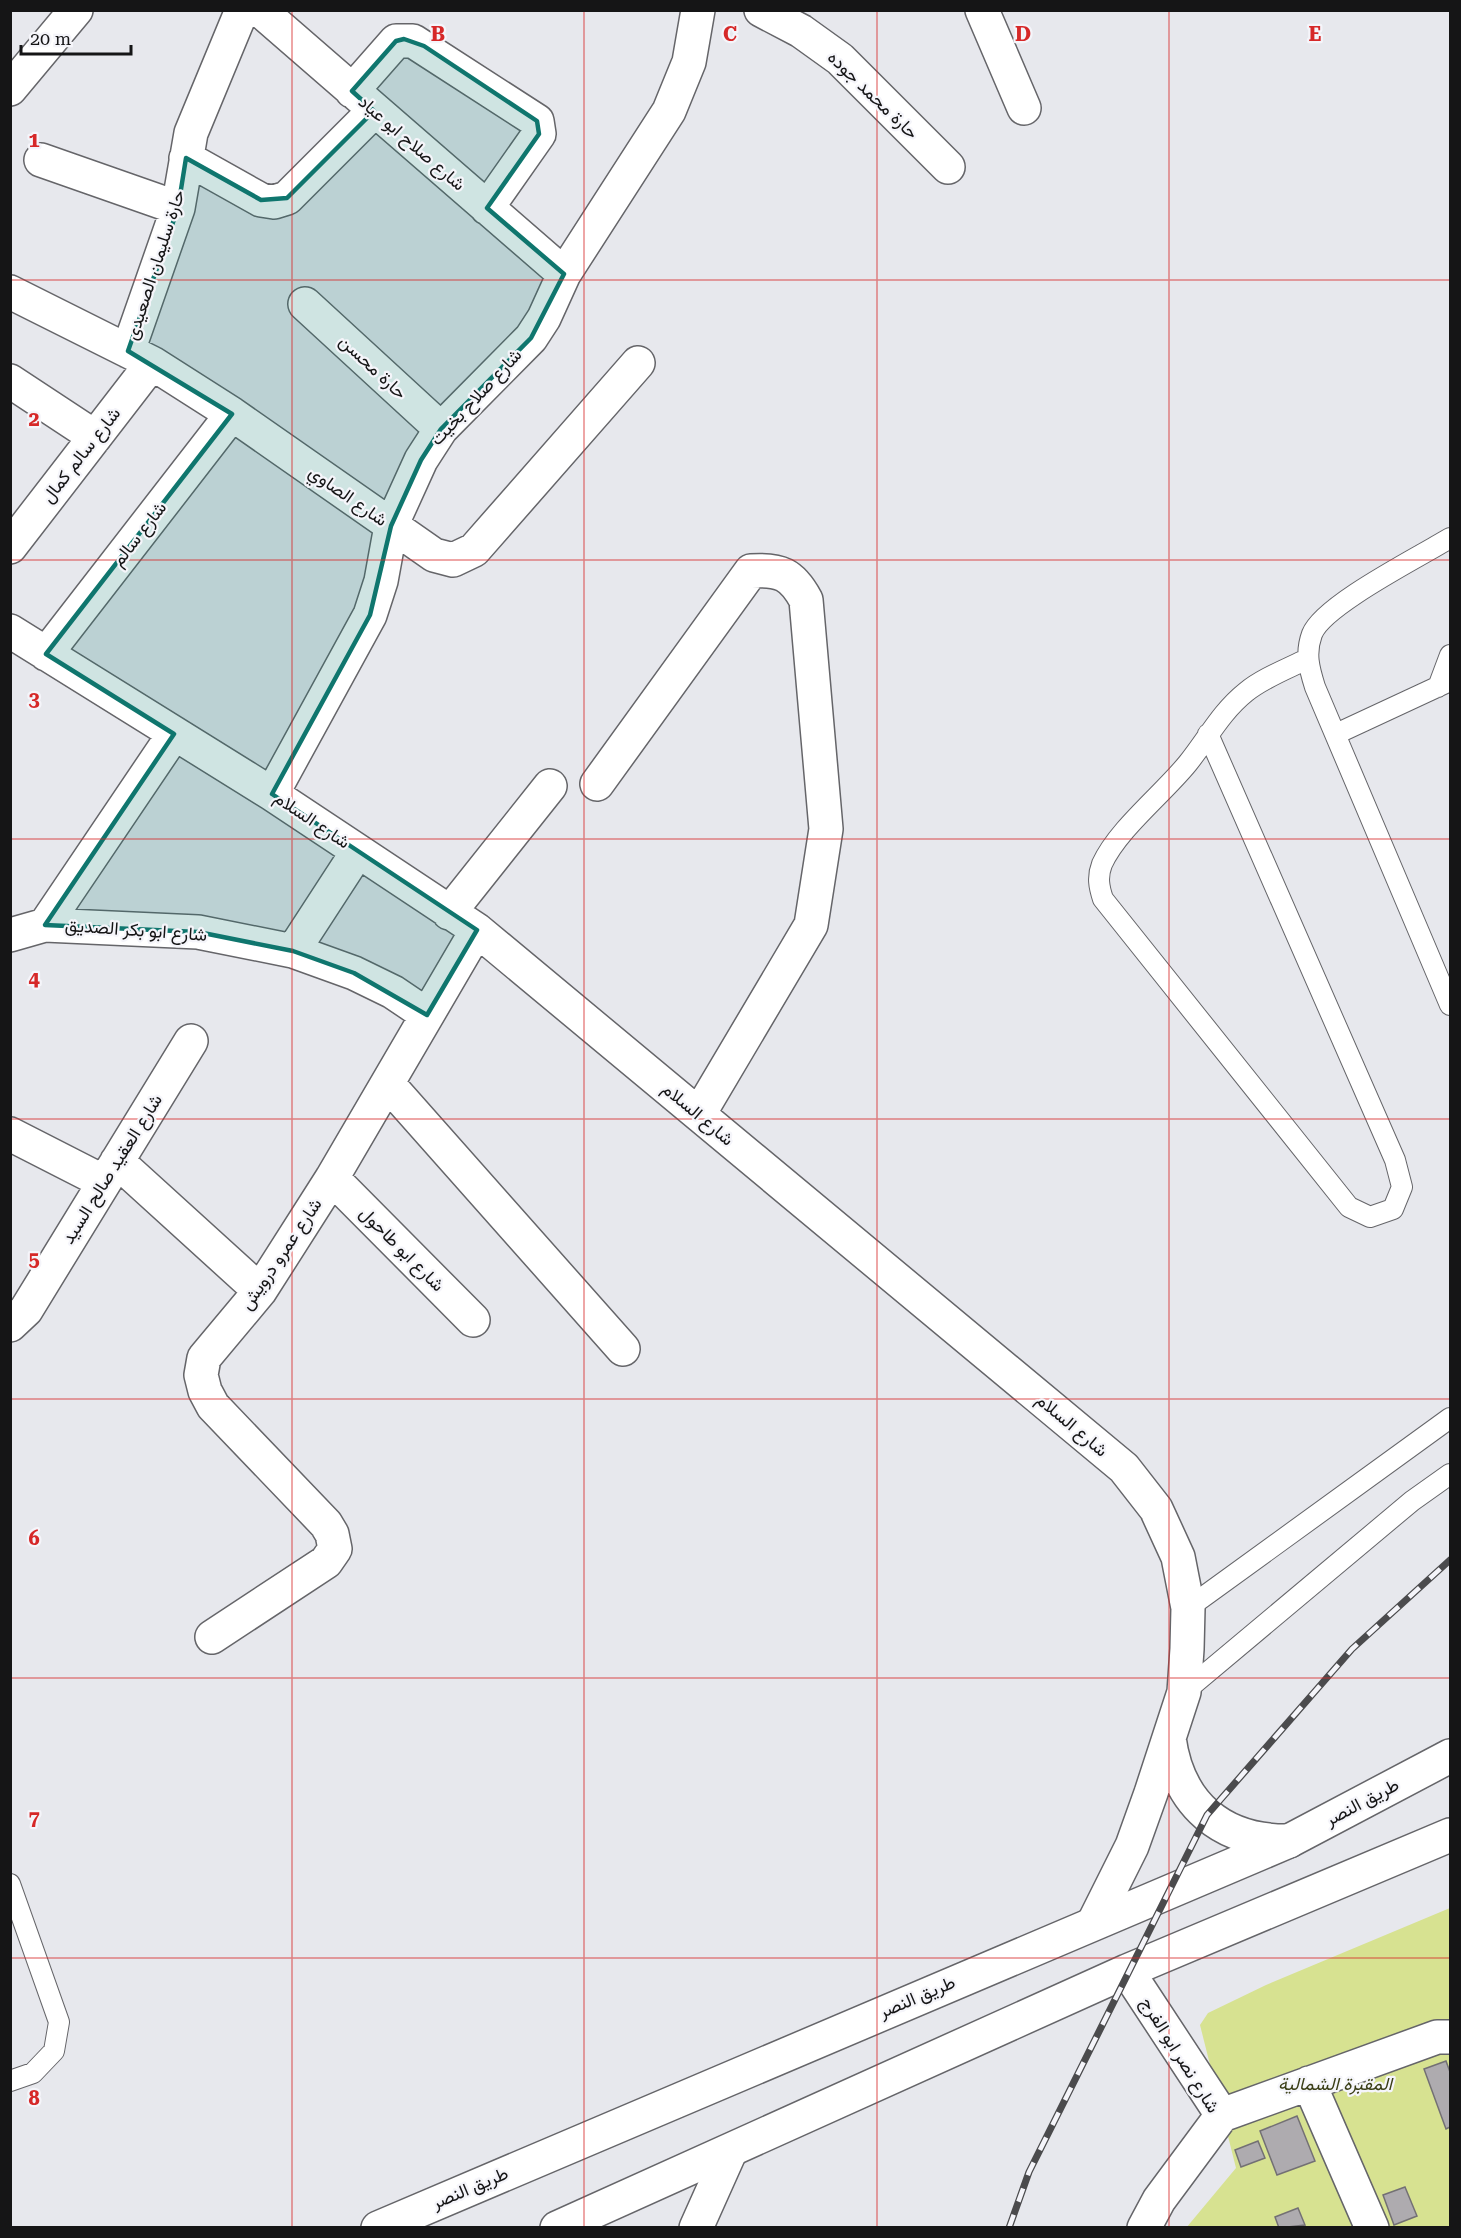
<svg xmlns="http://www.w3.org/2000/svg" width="1461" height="2238" viewBox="0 0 1461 2238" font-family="'Roboto Serif',Vazirmatn,serif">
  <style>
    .green { fill: #d7e291 }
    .building { fill: #aeabaf; stroke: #737074; stroke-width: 1.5 }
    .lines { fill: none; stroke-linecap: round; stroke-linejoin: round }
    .service-casing { stroke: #656569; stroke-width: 22 }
    .minor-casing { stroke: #656569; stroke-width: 36 }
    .trunk-casing { stroke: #656569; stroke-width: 36 }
    .service { stroke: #fff; stroke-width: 20 }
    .minor { stroke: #fff; stroke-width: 33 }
    .trunk { stroke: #fff; stroke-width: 33 }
    .rail-casing { stroke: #4b4b4d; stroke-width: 7 }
    .rail { stroke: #f5f5fa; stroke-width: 4.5; stroke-dasharray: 14; stroke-linecap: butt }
    .marked { fill: #0f766e; fill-opacity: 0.2; stroke: #0f766e; stroke-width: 4.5; stroke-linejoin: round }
    .grid { fill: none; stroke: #d62828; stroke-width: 1.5; stroke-opacity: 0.55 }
    .labels { text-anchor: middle; stroke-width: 4.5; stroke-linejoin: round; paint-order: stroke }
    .street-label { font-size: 18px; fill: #151516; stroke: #f5f5fa }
    .park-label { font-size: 18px; font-style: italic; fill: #3a3e16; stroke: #f5f5fa }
    .grid-label { font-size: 20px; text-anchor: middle; font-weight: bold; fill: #d62828; stroke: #f5f5fa; stroke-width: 4.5; stroke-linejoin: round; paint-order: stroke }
  </style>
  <rect width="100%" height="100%" fill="#e7e8ed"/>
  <path class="green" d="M1450,1908V2227L1186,2228L1236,2168L1200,2025L1208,2013L1266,1985Z"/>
  <path class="building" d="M1446,2061L1450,2072V2127L1446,2129L1424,2069Z
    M1297,2116L1315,2161L1277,2175L1260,2131Z
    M1258,2141L1265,2158L1241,2167L1235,2150Z
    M1405,2187L1417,2216L1394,2225L1383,2195Z
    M1298,2208L1305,2225L1279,2228L1275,2217Z"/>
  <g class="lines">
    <g class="service-casing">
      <path id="service" d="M1450,538C1421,556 1323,605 1312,634C1305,653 1309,668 1315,687L1450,1005
        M1438,687L1450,655
        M1208,734L1395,1160L1402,1187L1393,1209L1370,1217L1349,1207L1103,899C1099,887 1097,877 1102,864C1118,829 1163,794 1188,763C1208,738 1221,712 1246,692C1263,678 1287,669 1307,659
        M1336,734L1450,681
        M1188,1608L1450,1418
        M1184,1692L1412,1501L1450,1474
        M10,1884L59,2022L54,2051L33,2073L10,2081"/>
    </g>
    <g class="minor-casing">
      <path id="minor" d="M260,10L564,274
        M761,10L801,31L840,59L948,167
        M982,10L1024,108
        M10,89L76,10
        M352,91L396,41H413L537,121L539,134L487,208
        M186,158L261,200L274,202L287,198L374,111
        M41,160L178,208
        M10,292L152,363L232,414L434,555L453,560L474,550L638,363
        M305,304L441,429
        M128,351L178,208L191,133L242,10
        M10,381L95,437
        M10,547L152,363
        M10,631L272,794L477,930L1124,1468L1156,1509L1178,1557L1188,1608L1187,1649L1184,1692L1151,1793L1132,1846L1094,1922
        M46,654L232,414
        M597,784L751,571C780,569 792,574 806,600L826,829L811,925L699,1114
        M272,794L370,615L381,581L391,526L421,460L441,429L531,338L544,318L564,274L669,111L689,62L698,10
        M449,913L550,786
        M45,925L174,734
        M10,935L45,925L198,932L293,951L354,973L393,992L427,1015
        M293,951L358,851
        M388,1084L623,1349
        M10,1134L104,1182
        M117,1161L260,1291
        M332,1178L473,1320
        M10,1325L26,1310L191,1041
        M212,1637L326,1562L335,1549L332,1534L326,1524L213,1406L205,1391L201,1375L204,1358L260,1291L332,1178L477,930
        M1169,1738C1178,1805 1222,1842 1289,1841
        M1128,1972L1222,2115L1159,2200L1144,2228
        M1309,2083L1372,2228
        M1222,2115L1437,2037H1450
        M696,2228L730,2152"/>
    </g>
    <g class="trunk-casing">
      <path id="trunk" d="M378,2228L1289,1841L1450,1756
        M557,2228L1127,1971L1450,1835"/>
    </g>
    <use href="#service" class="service"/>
    <use href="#minor" class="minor"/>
    <use href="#trunk" class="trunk"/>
    <g class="rail-casing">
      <path id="rail" d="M1009,2228L1029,2172L1207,1815L1352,1649L1450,1560"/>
    </g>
    <use href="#rail" class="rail"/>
  </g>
  <path class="marked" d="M404,39L424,46L537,121L539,134L487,208L564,274L531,338L441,429L421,460L391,526L370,615L272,794L477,930L427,1015L354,973L293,951L198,932L45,925L174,734L46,654L232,414L128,351L178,208L186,158L261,200L287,198L374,111L352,91L396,41Z"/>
  <path class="grid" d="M292,10V2228M584,10V2228M877,10V2228M1169,10V2228M10,280H1450M10,560H1450M10,839H1450M10,1119H1450M10,1399H1450M10,1678H1450M10,1958H1450"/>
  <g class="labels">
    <g class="street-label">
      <text transform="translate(873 95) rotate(44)" y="6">حارة محمد جوده</text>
      <text transform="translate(412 143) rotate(41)" y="6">شارع صلاح ابو عياد</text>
      <text transform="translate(155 265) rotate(-72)" y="6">حارة سليمان الصعيدى</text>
      <text transform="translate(373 367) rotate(43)" y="6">حارة محسن</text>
      <text transform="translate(476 397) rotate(-47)" y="6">شارع صلاح بخيت</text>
      <text transform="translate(81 455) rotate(-52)" y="6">شارع سالم كمال</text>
      <text transform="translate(348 496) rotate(35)" y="6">شارع الصاوي</text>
      <text transform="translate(139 534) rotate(-52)" y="6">شارع سالم</text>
      <text transform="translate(312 820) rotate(34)" y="6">شارع السلام</text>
      <text transform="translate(136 930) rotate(4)" y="6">شارع ابو بكر الصديق</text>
      <text transform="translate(698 1114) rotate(40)" y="6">شارع السلام</text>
      <text transform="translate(112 1169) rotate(-58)" y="6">شارع العقيد صالح السيد</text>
      <text transform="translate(402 1249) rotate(45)" y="6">شارع ابو طاحول</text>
      <text transform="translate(281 1254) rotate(-56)" y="6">شارع عمرو درويش</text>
      <text transform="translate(1072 1425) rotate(40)" y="6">شارع السلام</text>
      <text transform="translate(1362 1802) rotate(-28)" y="6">طريق النصر</text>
      <text transform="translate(917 1997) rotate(-23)" y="6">طريق النصر</text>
      <text transform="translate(1180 2055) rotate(58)" y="6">شارع نصر ابو الفرج</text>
      <text transform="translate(470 2188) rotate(-23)" y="6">طريق النصر</text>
    </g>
    <g class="park-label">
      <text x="1335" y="2090">المقبرة الشمالية</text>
    </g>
  </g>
  <g class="grid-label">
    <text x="438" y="41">B</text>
    <text x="730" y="41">C</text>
    <text x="1023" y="41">D</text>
    <text x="1315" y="41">E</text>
    <text x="34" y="147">1</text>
    <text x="34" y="426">2</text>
    <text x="34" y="706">3</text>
    <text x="34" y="986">4</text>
    <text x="34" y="1266">5</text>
    <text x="34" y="1545">6</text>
    <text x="34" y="1825">7</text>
    <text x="34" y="2105">8</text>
  </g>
  <rect width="1461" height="2238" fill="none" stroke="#151516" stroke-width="24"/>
  <path d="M21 45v9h110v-9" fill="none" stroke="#151516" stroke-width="3"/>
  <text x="30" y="45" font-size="18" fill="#151516" stroke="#f5f5fa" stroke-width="4.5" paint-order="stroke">20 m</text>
</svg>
